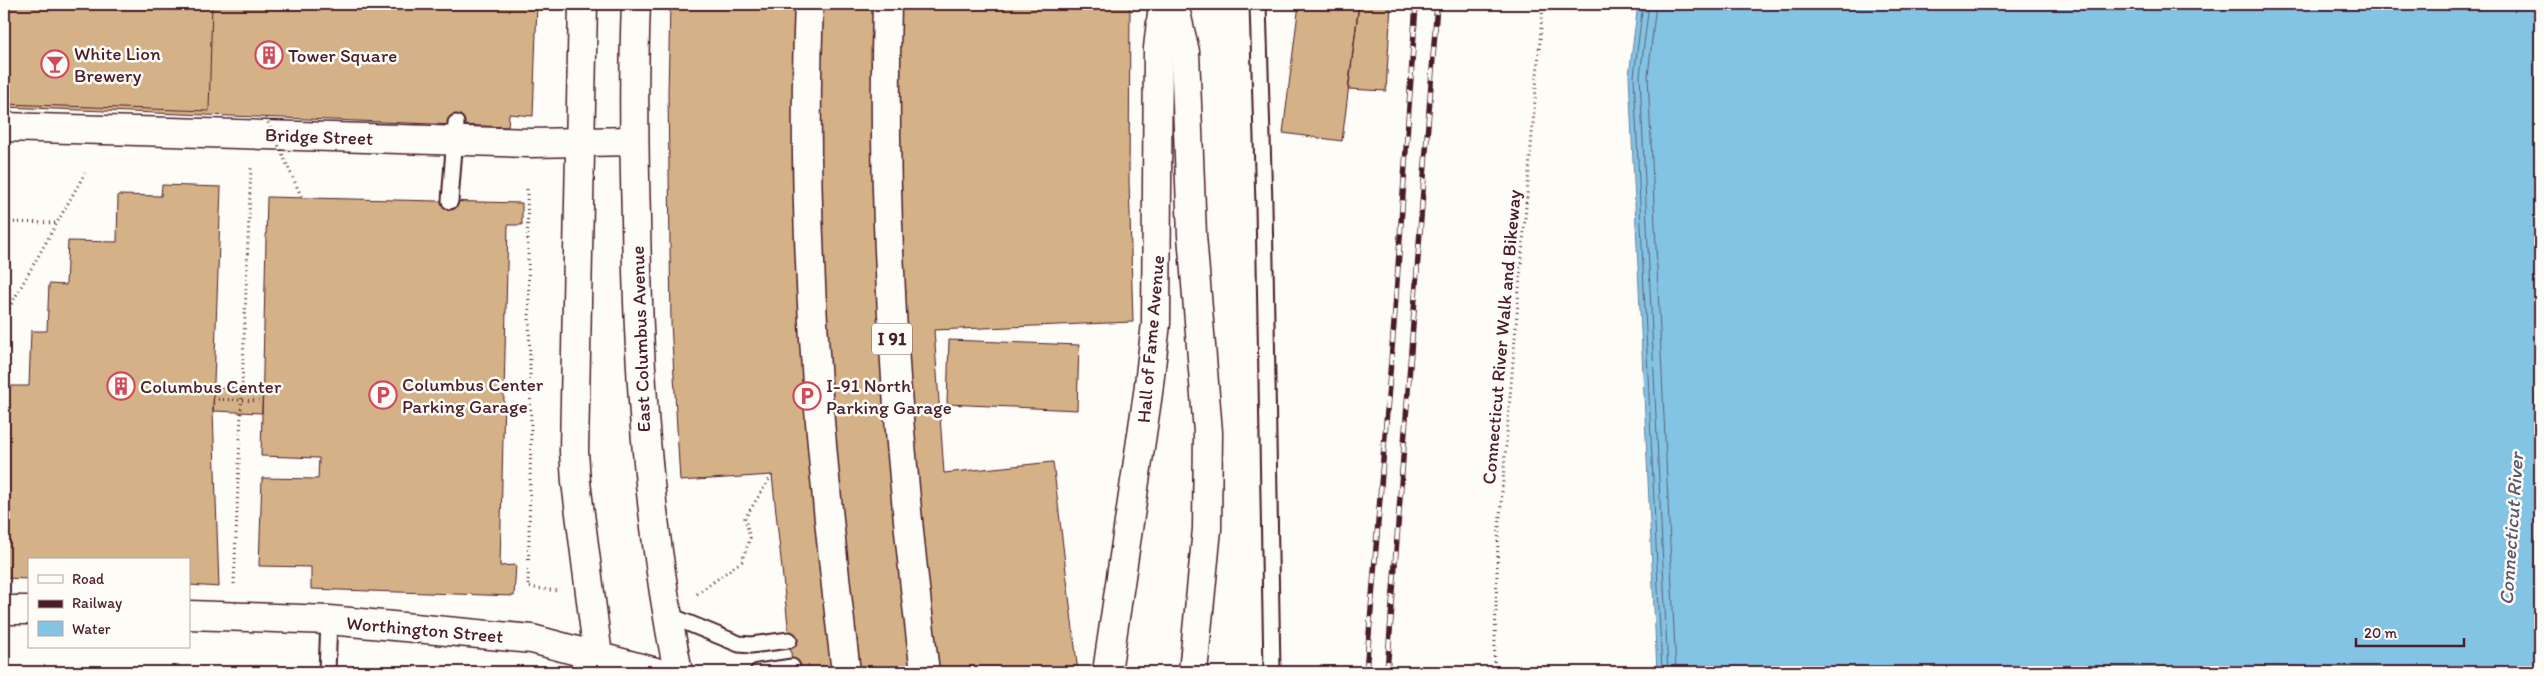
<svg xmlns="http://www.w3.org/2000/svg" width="2544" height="676" viewBox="0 0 2544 676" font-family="Itim,sans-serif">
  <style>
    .water { fill: #83c3e4; stroke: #6c819a }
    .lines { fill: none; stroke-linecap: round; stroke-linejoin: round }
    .shore { stroke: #616175; stroke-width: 1 }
    .building { fill: #d4b186; stroke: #4a1f2b }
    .service-casing { stroke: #4a1f2b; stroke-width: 19 }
    .tertiary-casing { stroke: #4a1f2b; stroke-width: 31 }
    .secondary-casing { stroke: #4a1f2b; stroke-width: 31 }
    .primary-casing { stroke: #4a1f2b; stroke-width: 31 }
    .motorway-casing { stroke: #4a1f2b; stroke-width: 31 }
    .path { stroke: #4a1f2b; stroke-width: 3; stroke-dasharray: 1 4; stroke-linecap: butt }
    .service { stroke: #fdfcf7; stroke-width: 15 }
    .tertiary { stroke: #fdfcf7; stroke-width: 28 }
    .secondary { stroke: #fdfcf7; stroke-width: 28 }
    .primary { stroke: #fdfcf7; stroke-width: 28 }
    .motorway { stroke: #fdfcf7; stroke-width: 28 }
    .rail-casing { stroke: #4a1f2b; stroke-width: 5.5 }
    .rail { stroke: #fdfcf7; stroke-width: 4; stroke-dasharray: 11; stroke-linecap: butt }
    .path-bridge { stroke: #4a1f2b; stroke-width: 3; stroke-dasharray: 1 4; stroke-linecap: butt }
    .labels { text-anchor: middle; stroke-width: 5; stroke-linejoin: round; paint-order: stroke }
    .shield { fill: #fdfcf7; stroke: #806168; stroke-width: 1 }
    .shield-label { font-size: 18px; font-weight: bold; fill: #4a1f2b }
    .poi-label { font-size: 19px; fill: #4a1f2b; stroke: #fdfcf7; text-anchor: start }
    .street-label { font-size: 19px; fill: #4a1f2b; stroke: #fdfcf7 }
    .water-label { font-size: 20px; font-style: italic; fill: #5e586c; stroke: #fdfcf7 }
  </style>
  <rect width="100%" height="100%" fill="#fdfcf7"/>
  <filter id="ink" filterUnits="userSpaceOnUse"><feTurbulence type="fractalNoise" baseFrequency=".02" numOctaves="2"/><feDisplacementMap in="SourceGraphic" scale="10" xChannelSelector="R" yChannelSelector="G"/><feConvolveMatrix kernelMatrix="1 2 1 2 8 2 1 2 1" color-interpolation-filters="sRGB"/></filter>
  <g filter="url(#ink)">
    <path class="water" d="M1638,4H2540V672H1657L1629,75Z"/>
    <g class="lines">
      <path class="shore" d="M1643,4L1634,76L1662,672
        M1649,4L1640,76L1668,672
        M1656,4L1648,76L1676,672"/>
    </g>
    <path class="building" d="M4,4H537L533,116L509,114L508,127L4,107Z
      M4,4H212L209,111L4,104Z
      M670,4H1130L1129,180L1133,322L934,330L944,473L1053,462L1078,672H793L772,475L680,481L671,323L668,93Z
      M1299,4H1359L1342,141L1283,133Z
      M1359,4H1391L1386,91L1348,89Z
      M162,185L221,187L213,411L219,587L189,585V560H29V579L4,578V386H29L31,331H47L49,284L66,285L68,241L117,242L118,195L161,196Z
      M267,197L522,203V225H508L500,566L516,565L514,596L311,589V567L259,566L262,478L318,479L319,458L261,456Z
      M949,340L1079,345L1077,410L947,404Z
      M214,387L263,389L262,413L213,411Z
      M4,667L79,670V672H4Z"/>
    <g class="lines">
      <g class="service-casing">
        <path id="service" d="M1258,4L1264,205L1272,672
          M450,201L456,123
          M666,614L739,644L751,645L789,640
          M327,672L329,620
          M758,672L792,667"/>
      </g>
      <g class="tertiary-casing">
        <path id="tertiary" d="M4,127L531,143L634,141"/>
      </g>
      <g class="secondary-casing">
        <path id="secondary" d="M4,610H29
          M189,615L329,620L532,639L656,672"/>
      </g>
      <g class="primary-casing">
        <path id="primary" d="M583,4L574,451L576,482L600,672
          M636,4C633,76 634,147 636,219C638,371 648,522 678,672
          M1107,672L1148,393L1156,323L1158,48L1163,4"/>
      </g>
      <g class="motorway-casing">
        <path id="motorway" d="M809,4C800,227 819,451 846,672
          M887,4C881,228 897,450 925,672
          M1174,4L1185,52L1192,235L1208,432L1207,529L1193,672"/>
      </g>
      <path class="path" d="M527,189L531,431L528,587L558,591
        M4,222L57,223
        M4,317L85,173
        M234,584L251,168
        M697,594L742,561L750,538L745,518L772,475
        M1494,672L1498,540L1543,4"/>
      <use href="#service" class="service"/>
      <use href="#tertiary" class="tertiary"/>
      <use href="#secondary" class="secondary"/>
      <use href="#primary" class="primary"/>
      <use href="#motorway" class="motorway"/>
      <g class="rail-casing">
        <path id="rail" d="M1366,672L1395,311L1416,4
          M1387,672L1437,4"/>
      </g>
      <use href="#rail" class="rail"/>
      <path class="path-bridge" d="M266,118L302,198
        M213,399L263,401"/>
    </g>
  </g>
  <defs>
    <g id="building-ring" transform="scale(1.4375)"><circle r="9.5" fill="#fdfcf7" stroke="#d1495b" stroke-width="1.5"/><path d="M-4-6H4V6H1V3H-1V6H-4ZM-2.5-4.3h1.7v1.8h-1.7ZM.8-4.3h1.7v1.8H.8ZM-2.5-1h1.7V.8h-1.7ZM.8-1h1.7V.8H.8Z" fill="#d1495b"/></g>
    <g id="bar-ring" transform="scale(1.4375)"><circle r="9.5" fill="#fdfcf7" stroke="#d1495b" stroke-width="1.5"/><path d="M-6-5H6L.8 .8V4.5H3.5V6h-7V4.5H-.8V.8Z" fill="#d1495b"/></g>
    <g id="parking-ring" transform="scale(1.4375)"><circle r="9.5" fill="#fdfcf7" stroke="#d1495b" stroke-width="1.5"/><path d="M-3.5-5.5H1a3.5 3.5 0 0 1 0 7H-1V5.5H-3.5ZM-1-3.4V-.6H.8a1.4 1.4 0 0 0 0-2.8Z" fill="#d1495b"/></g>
  </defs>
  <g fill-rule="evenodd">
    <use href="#building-ring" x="269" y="55"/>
    <use href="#bar-ring" x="55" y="64"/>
    <use href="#building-ring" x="121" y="386"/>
    <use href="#parking-ring" x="383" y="395"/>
    <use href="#parking-ring" x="807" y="396"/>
  </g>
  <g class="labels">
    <rect class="shield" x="872" y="323.5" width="40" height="31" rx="4"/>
    <g class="shield-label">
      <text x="892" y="345">I 91</text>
    </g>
    <g class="poi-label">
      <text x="74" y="60">White Lion<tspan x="74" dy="22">Brewery</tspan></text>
      <text x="288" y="62">Tower Square</text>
      <text x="402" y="391">Columbus Center<tspan x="402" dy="22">Parking Garage</tspan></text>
      <text x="826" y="392">I-91 North<tspan x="826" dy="22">Parking Garage</tspan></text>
      <text x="140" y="393">Columbus Center</text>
    </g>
    <g class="street-label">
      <text transform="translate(319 136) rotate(2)" y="7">Bridge Street</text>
      <text transform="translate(1501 337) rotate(-85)" y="7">Connecticut River Walk and Bikeway</text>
      <text transform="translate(640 339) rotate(-92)" y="7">East Columbus Avenue</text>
      <text transform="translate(1150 339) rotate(-85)" y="7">Hall of Fame Avenue</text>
      <text transform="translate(425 629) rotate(5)" y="7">Worthington Street</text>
    </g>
    <g class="water-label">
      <text transform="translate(2511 529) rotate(-86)" y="7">Connecticut River</text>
    </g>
  </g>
  <rect width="2544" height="676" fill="none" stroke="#fdfcf7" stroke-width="20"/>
  <rect x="10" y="10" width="2524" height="656" fill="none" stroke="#4a1f2b" stroke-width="2" filter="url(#ink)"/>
  <rect x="28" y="558" width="162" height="90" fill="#fdfcf7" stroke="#b5a4a5"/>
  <rect x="38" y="575" width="25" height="8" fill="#fdfcf7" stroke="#b5a4a5"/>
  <text x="72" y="584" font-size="15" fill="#4a1f2b">Road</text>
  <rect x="38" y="600" width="25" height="8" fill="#4a1f2b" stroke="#b5a4a5"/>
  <text x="72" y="608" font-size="15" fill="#4a1f2b">Railway</text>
  <rect x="38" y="621" width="25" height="15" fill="#83c3e4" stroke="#b5a4a5"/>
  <text x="72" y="634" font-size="15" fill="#4a1f2b">Water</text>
  <path d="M2356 638v8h108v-8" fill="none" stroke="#4a1f2b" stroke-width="2.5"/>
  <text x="2364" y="638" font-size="15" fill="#4a1f2b" stroke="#fdfcf7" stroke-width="4" paint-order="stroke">20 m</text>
</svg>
